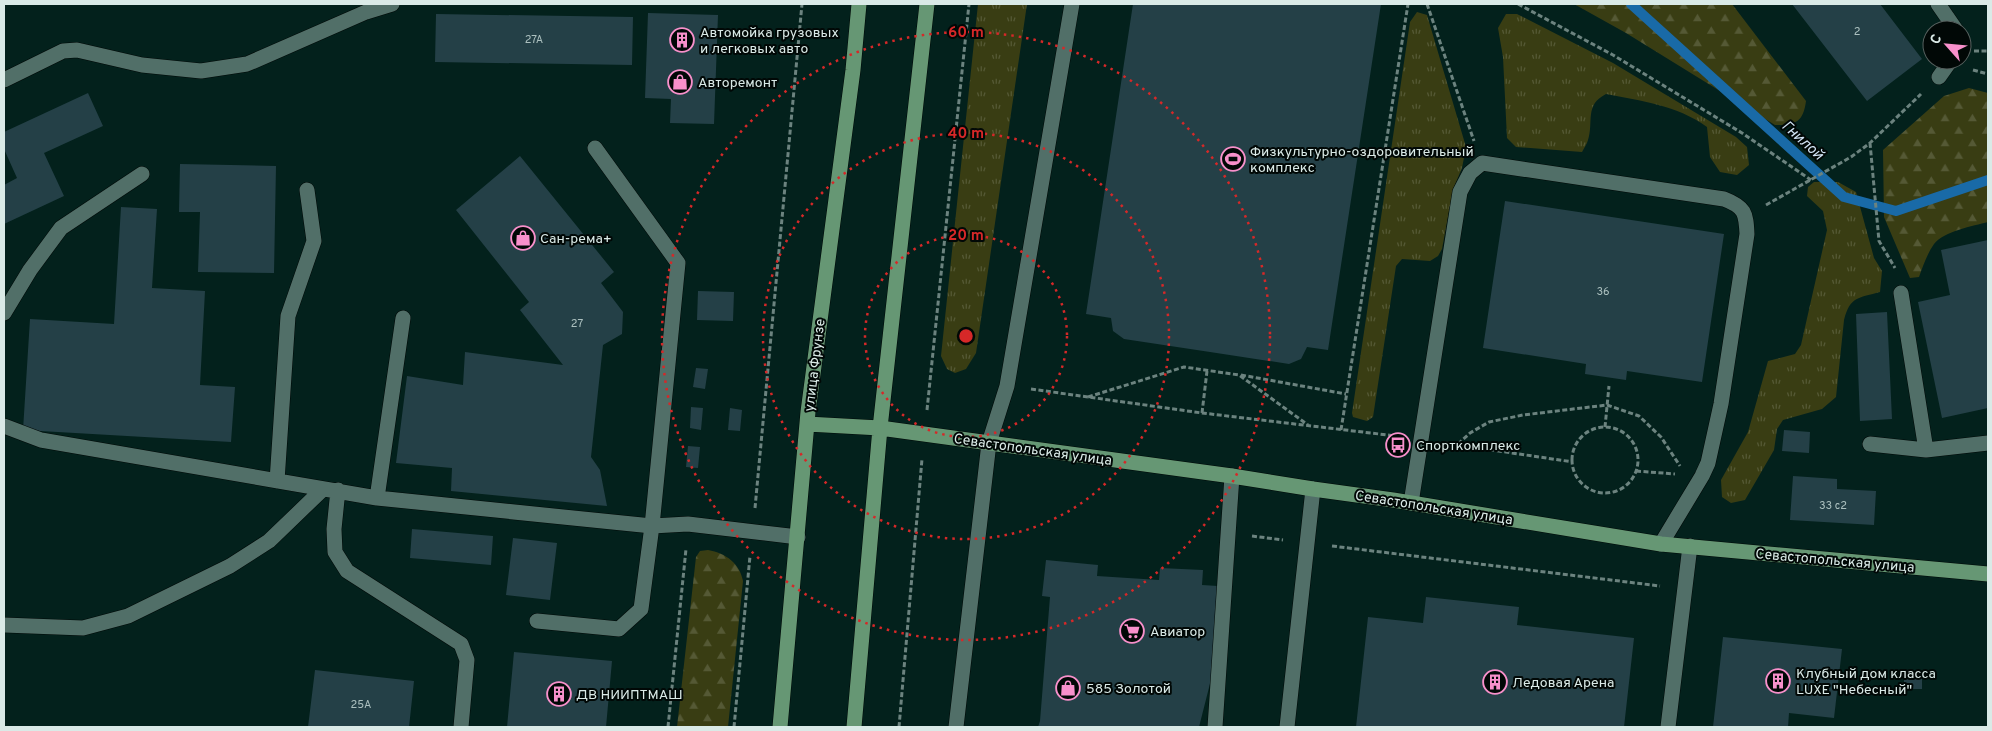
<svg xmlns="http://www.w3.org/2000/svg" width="1992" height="731" viewBox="0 0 1992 731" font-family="Overpass,sans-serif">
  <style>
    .grass { fill: url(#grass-tufts) }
    .forest { fill: url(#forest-firs) }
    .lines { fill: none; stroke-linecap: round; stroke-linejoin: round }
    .stream { stroke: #196aa7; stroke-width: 10 }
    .building { fill: #244047 }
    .minor-casing { stroke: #000907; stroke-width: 16 }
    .major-casing { stroke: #000907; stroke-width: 16 }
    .path { stroke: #6c837f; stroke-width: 3; stroke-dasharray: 5 2.5; stroke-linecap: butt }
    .minor { stroke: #516f68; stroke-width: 15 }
    .major { stroke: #669774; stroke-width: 15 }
    .ring { fill: none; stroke: #d62828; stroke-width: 2.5; stroke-dasharray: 2.5 5 }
    .labels { text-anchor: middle; stroke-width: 4; stroke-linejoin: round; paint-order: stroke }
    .number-label { font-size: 11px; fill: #acc0bf }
    .poi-label { font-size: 14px; fill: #daeae7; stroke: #010806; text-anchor: start }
    .street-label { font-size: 14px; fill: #daeae7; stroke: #010806 }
    .water-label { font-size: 15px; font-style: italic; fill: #d3e5f6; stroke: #010806 }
    .centre { fill: #d62828; stroke: #010806; stroke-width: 2.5 }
    .ring-label { font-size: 15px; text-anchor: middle; font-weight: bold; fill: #d62828; stroke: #010806; stroke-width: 4; stroke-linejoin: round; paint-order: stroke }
  </style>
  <defs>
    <pattern id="grass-tufts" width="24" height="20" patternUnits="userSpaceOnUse" patternTransform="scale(1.25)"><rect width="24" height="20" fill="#393d13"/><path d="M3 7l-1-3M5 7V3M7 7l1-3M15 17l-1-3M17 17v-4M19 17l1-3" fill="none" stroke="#555935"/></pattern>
    <pattern id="forest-firs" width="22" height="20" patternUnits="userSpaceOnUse" patternTransform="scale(1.25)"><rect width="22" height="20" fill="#393d13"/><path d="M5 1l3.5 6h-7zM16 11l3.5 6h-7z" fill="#555935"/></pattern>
  </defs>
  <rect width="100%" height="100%" fill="#03211c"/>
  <path class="grass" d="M978,4H1027L976,353L966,369L955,373L947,369L941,356Z
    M1417,12L1427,15L1466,147L1462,168L1453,189L1442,249L1438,256L1430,261L1402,259L1396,266L1373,417L1367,421L1353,417L1352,413L1410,22Z
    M1506,14H1517L1613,63L1736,137L1747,147L1749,165L1737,175L1720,172L1710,157L1707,127C1677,105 1641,101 1606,94C1584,105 1594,122 1588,140C1587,144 1584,148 1582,152L1516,147L1507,138L1503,57L1498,28Z
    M1814,182H1838L1856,192L1874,258L1882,271L1880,292C1859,298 1850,296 1844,320L1836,397L1822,409L1783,420L1777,429L1774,450L1745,500L1731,503L1722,497L1721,480L1748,432L1768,361L1795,354L1801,345L1827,230L1823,211L1807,196L1808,187Z"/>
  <path class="forest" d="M1574,4H1732L1806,101C1803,123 1795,125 1775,125L1626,33Z
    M1969,88L1988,93V222C1973,226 1944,231 1934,244C1927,254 1923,266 1919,277L1910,278L1884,217L1883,150L1944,96Z
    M708,550C726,553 740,564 743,581L728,727H677L696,557L700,551Z"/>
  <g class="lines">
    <path class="stream" d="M1631,4L1844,197L1896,211L1988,180"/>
  </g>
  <path class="building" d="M1133,4H1381L1328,350L1307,347L1301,359L1289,364L1210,352L1124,339L1113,331L1111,318L1086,314Z
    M1792,4H1880L1922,59L1867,101Z
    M648,13L718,15L714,124L670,123L671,99L645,98Z
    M436,14L633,17L632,65L435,62Z
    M88,93L103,126L44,153L64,196L4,224V185L17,178L4,149V132Z
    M520,156L614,272L601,283L623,312L622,334L603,345L591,457L600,470L607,506L451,491L452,468L396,463L407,376L463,385L465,352L563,365L520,310L529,302L456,210Z
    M180,164L276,166L274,273L198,272L200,212H179Z
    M1505,201L1724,234L1702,382L1627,371L1626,380L1585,374L1586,364L1483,348Z
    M121,207L157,209L152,288L205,291L200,385L235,387L231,442L23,430L30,319L114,324Z
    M1988,240V408L1942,418L1918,302L1950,295L1941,250Z
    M698,291L734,292L733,321L697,320Z
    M1887,312L1892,419L1860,421L1856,314Z
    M696,368L708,369L705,389L693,387Z
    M691,407L703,408L701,430L690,428Z
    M730,408L742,410L740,431L728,430Z
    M1784,430L1810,432L1809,453L1782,451Z
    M688,446L700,447L698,468L686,467Z
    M1793,476L1837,479V489L1876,491L1874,525L1790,520Z
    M412,529L493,536L491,565L410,558Z
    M513,538L557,543L550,600L506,595Z
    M1046,560L1098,565L1097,576L1159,580L1160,568L1203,570L1202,585L1218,586L1215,664L1199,727H1038L1040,721L1050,597L1042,596Z
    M1426,597L1519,607L1517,625L1634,638L1624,727H1356L1368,617L1423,623Z
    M1723,637L1842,649L1834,718L1789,713L1788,727H1713Z
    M514,652L612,661L606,727H507Z
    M315,670L414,681L409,727H308Z
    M1904,675L1922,676V689H1904Z"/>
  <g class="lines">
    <g class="minor-casing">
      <path id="minor" d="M1938,4L1956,30
        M1939,77L1951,60
        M4,80L63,51L77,50L142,65L201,71L247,64L366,12L392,4
        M1901,293L1926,450L1988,443
        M4,313L30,270L61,228L142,174
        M4,426L41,440L377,498L652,526L688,524L798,537
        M1870,444L1926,450
        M277,481L288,316L314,241L307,190
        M338,490L334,529L335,552L347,571L461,644L467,660L461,727
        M377,498L403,318
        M1411,503L1460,192L1470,173L1482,163L1724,199C1745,207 1746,213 1747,234L1721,404L1708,463L1702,476L1661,544
        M537,621L619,629L641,609L652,526L678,263L595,148
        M4,625L83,628L128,616L230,566L269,541L323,489
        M956,727L989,443L1007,386L1072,4
        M1215,727L1232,476
        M1287,727L1313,489
        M1668,727L1690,546"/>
    </g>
    <g class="major-casing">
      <path id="major" d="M807,424L880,428L1232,476L1313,489L1393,500L1661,544L1988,574
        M780,727L808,412L853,70L859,4
        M854,727L880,428L927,4"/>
    </g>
    <path class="path" d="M1427,4L1474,141
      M1518,4L1613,55L1742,133L1811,180
      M1974,51H1988
      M1973,70L1988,74
      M1870,143L1879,241L1895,268
      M1766,205L1851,157L1870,143L1921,94
      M1241,375L1346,394
      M1031,389L1202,413L1396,436
      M1088,397L1184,367L1239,375L1308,425
      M927,410L969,4
      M1202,413L1207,371
      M1605,427L1609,386
      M1572 460a33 33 0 1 1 66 0a33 33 0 1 1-66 0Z
      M1341,430L1408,4
      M1445,443L1573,462
      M1458,444L1470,433L1489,422L1523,415L1607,405L1639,416L1661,437L1680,466
      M1636,471L1675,474
      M755,508L802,4
      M1252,536L1283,540
      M1332,546L1660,586
      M668,727L686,549
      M734,727L750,556
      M899,727L922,459"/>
    <use href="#minor" class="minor"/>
    <use href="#major" class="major"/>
  </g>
  <g class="ring">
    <circle cx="966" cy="336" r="101"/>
    <circle cx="966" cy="336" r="203"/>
    <circle cx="966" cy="336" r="304"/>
  </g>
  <defs>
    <g id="building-ring" transform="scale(1.25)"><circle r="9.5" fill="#010806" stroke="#f890cb" stroke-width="1.5"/><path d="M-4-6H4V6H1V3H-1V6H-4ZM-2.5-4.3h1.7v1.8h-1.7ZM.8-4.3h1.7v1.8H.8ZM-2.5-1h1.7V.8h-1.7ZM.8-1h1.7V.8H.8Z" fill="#f890cb"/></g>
    <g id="shop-ring" transform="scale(1.25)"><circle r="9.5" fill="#010806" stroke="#f890cb" stroke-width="1.5"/><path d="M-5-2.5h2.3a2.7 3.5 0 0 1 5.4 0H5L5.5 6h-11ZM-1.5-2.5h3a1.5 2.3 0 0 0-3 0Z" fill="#f890cb"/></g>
    <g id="stadium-ring" transform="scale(1.25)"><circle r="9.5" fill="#010806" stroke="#f890cb" stroke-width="1.5"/><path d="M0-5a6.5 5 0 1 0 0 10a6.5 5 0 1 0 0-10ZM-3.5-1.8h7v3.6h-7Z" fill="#f890cb"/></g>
    <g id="bus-ring" transform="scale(1.25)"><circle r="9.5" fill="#010806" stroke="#f890cb" stroke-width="1.5"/><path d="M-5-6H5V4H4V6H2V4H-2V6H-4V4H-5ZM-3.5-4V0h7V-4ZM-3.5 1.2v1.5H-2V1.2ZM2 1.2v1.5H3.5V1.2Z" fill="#f890cb"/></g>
    <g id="supermarket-ring" transform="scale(1.25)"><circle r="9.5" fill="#010806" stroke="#f890cb" stroke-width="1.5"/><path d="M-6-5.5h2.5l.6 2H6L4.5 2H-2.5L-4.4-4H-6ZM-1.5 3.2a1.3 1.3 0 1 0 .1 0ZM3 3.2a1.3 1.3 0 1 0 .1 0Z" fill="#f890cb"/></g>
  </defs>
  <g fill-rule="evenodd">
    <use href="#building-ring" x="682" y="40"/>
    <use href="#shop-ring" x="680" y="82"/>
    <use href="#stadium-ring" x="1233" y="159"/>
    <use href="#shop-ring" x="523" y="238"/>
    <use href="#bus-ring" x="1398" y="445"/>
    <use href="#supermarket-ring" x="1132" y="631"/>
    <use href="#building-ring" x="1778" y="681"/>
    <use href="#building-ring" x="1495" y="682"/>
    <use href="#shop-ring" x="1068" y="688"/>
    <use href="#building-ring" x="559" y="694"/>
  </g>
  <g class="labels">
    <g class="number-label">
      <text x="1857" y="35">2</text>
      <text x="534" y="43">27А</text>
      <text x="1603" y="295">36</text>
      <text x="577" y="327">27</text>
      <text x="1833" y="509">33 с2</text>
      <text x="361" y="708">25А</text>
    </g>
    <g class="poi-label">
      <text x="700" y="37">Автомойка грузовых<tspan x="700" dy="16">и легковых авто</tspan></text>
      <text x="698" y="87">Авторемонт</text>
      <text x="1250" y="156">Физкультурно-оздоровительный<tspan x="1250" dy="16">комплекс</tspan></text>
      <text x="540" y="243">Сан-рема+</text>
      <text x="1416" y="450">Спорткомплекс</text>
      <text x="1150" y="636">Авиатор</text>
      <text x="1796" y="678">Клубный дом класса<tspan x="1796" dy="16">LUXE "Небесный"</tspan></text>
      <text x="1512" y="687">Ледовая Арена</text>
      <text x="1086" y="693">585 Золотой</text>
      <text x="576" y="699">ДВ НИИПТМАШ</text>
    </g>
    <g class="street-label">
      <text transform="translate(814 365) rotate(-83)" y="5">улица Фрунзе</text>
      <text transform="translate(1033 449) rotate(8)" y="5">Севастопольская улица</text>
      <text transform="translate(1434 507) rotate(9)" y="5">Севастопольская улица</text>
      <text transform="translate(1835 560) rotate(5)" y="5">Севастопольская улица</text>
    </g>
    <g class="water-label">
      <text transform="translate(1803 140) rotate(42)" y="5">Гнилой</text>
    </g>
  </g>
  <circle cx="966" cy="336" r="8" class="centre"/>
  <g class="ring-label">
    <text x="966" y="37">60 m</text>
    <text x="966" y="138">40 m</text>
    <text x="966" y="240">20 m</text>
  </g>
  <rect width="1992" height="731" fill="none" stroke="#daeae7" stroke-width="10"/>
  <g transform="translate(1947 45) rotate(297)"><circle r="24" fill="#010806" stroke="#586260"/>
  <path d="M0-4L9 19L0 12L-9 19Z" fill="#f890cb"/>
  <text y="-8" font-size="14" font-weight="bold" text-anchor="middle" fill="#daeae7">С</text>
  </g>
</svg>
